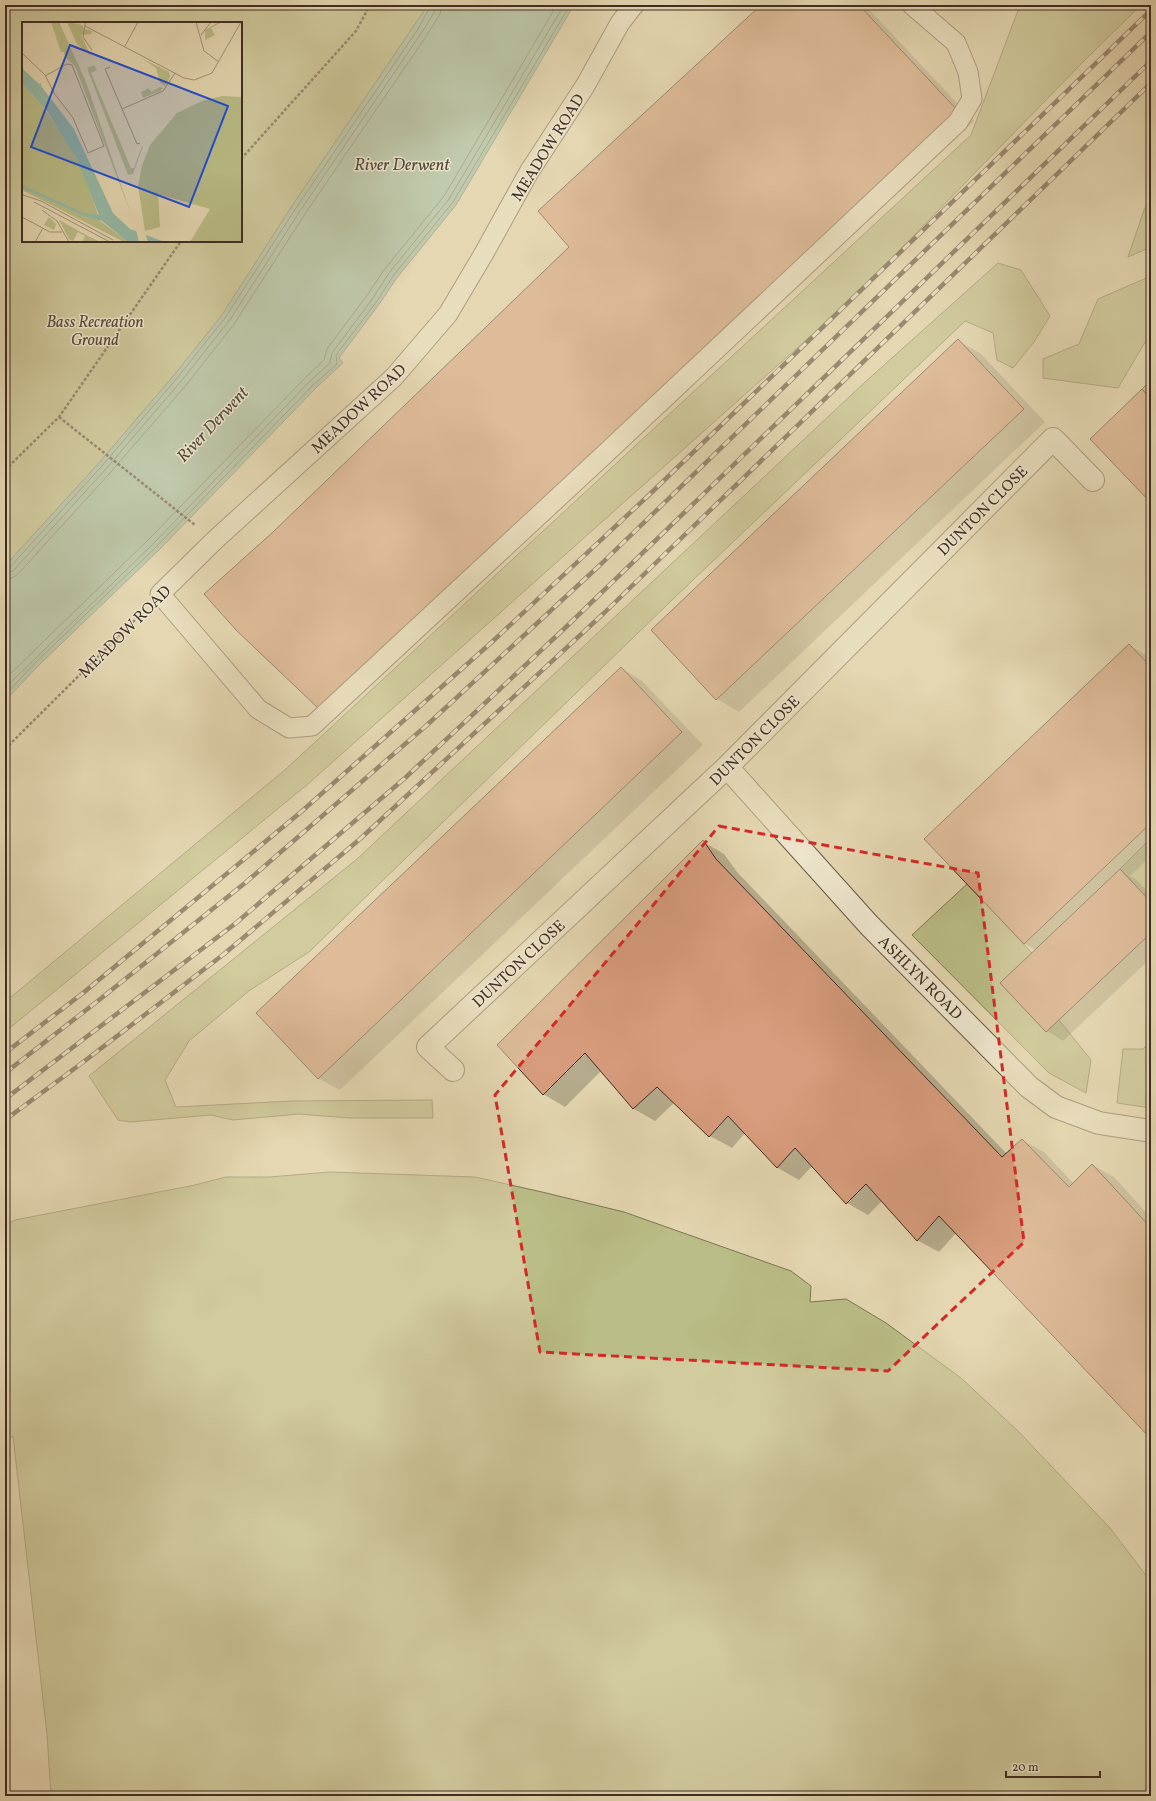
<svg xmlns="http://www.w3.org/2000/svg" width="1156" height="1801" viewBox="0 0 1156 1801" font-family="Vollkorn,serif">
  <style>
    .green { fill: #babd87; stroke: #7d7556; fill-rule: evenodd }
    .water { fill: #96baa7; stroke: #748273 }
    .shadow { fill: #0003 }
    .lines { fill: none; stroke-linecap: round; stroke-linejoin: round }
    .shore { stroke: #6b7466; stroke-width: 1 }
    .building { fill: #d79c7d; stroke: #402d25 }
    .lane-casing { stroke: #695848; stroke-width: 21 }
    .street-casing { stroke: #695848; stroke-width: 24 }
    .path { stroke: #402d25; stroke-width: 2.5; stroke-dasharray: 3 2; stroke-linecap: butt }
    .lane { stroke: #ede5cc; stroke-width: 19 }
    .street { stroke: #ede5cc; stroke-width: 22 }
    .rail-casing { stroke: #402d25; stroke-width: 4.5 }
    .rail { stroke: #ede5cc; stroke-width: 3; stroke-dasharray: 9; stroke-linecap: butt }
    .marked { fill: none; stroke: #d62828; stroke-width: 3; stroke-dasharray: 8 5; stroke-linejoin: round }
    .labels { text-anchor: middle; stroke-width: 3; stroke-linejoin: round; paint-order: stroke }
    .street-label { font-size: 16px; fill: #402d25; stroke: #ede5cc }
    .park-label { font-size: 16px; font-style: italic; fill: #584a39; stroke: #ede5cc }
    .water-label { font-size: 17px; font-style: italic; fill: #51493f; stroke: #ede5cc }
    .inset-road { fill: none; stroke: #a29379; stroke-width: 1 }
    .view { fill: #1d4ed8; fill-opacity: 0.15; stroke: #1d4ed8; stroke-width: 2 }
    .inset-edge { fill: none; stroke: #402d25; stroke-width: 2 }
  </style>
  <rect width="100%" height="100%" fill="#e4d7b1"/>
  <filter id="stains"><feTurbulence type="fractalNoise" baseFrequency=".005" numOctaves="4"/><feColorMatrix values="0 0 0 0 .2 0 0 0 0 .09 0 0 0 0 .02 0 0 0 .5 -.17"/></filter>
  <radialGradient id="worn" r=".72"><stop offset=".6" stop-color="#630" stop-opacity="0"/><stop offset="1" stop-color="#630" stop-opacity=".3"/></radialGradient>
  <path class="green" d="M5,5H428L292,206L222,315L175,374L98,464L5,566ZM23,23H241V241H23Z
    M1020,5H1141L1085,60L852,299L308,784L5,1032V1002L286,769L971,135Z
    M1151,196V247L1128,257L1144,210Z
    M998,263L1021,270L1050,316L1034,342L1013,368L997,360L993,333L965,321L671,601L309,952L250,990L189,1041L165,1080L176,1107L292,1101L432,1100L433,1118H349L299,1114L233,1120L211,1115L130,1122L118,1120L89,1076L357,859L864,383Z
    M1151,276V332L1118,388L1043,378V359L1079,344L1098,299Z
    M1151,838V902L1120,869Z
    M967,884L1032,953L1000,983L1046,1032L1059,1020L1091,1060L1086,1093L1049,1073L912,935Z
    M1151,1041V1108L1117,1103L1123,1049H1143Z
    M330,1172L475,1177L542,1192L624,1212L791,1271L811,1286L810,1302L846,1299L886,1323L961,1378L1018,1431L1110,1528L1151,1582V1796H51L47,1734L13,1436L5,1442V1225L15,1220L195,1185L226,1177H269Z"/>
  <path class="water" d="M428,5H574L456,205L396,279L380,303L339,358L343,363L317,387L160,549L39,665L5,701V566L98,464L175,374L222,315L292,206Z"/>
  <path class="shadow" d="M762,5H865L974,121L336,718L320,708L274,533L570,248Z
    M958,341L980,353L1045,422L739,712L717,699L652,630Z
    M1129,645L1151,658V856L1130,876L1137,880L1151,895V958L1063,1041L1047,1031L1002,983L1036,950L1025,944L926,839Z
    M621,668L642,681L703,745L340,1090L318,1078Z
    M703,842L724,854L737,872L1007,1154L1022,1140L1044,1152L1074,1184L1092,1165L1114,1177L1151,1218V1438L956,1233L939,1252L917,1240L882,1201L868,1215L847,1203L813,1165L799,1180L778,1168L745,1133L732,1148L710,1136L675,1102L655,1121L634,1109L601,1071L565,1107L543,1094Z"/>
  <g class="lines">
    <path class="shore" d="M5,568L10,567L101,467L178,377L225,318L296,208L418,29L431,5
      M5,573L13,571L105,470L182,380L229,321L300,211L422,32L435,11L436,5
      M5,579L12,578L17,575L109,474L187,384L234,324L305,214L427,35L440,14L442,5
      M5,679L150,538L306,377L324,360L327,349L368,294L384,270L444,196L557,5
      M5,688L154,543L310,381L330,363L332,353L373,298L389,273L449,199L564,5
      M5,695L36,662L157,546L314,384L337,364L336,355L377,301L393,276L453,202L570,5"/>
  </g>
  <path class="building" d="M761,5H859L958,111L319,709L236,630L204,594L273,532L569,247L538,211Z
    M958,339L1024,409L716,700L651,630Z
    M1151,380V399L1142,389Z
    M1142,389L1151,399V503L1090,439Z
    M1129,644L1151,667V823L1024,944L924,839Z
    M621,667L682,732L318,1079L256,1013Z
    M703,840L716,859L1002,1157L1022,1139L1069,1187L1092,1164L1151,1228V1439L939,1216L917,1241L866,1184L846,1204L795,1148L777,1168L728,1116L709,1137L657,1087L633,1109L585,1053L543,1095L497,1045Z
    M1120,869L1151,902V933L1046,1032L1000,983Z"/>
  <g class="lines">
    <g class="lane-casing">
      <path id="lane" d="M634,5L620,23L585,86L529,172L483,255L448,314L394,377L215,540L160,594L258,709L289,728L312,726L606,453L958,122L972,99L968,72L956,43L912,5"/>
    </g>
    <g class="street-casing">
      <path id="street" d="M727,767L869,925L1029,1087L1056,1107L1099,1123L1151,1131
        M453,1070L428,1047L727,767L1053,439L1093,480"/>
    </g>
    <path class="path" d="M241,159L356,31L370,5
      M59,417L195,525
      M5,470L59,417L181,241
      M5,749L142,613"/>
    <use href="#lane" class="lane"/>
    <use href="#street" class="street"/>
    <g class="rail-casing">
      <path id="rail" d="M5,1053L83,993L301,812L492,642L650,494L1151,10
        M5,1073L99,1000L245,883L427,725L600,565L1151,32
        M5,1099L236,923L405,778L565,628L1151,61
        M5,1120L82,1063L224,954L360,839L603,614L1151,83"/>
    </g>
    <use href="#rail" class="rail"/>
  </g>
  <path d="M0 0H1156V1801H0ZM719,826L978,873L1024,1242L888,1371L540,1352L495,1095Z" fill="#e4d7b1" fill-opacity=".55" fill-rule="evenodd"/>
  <path class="marked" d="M719,826L978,873L1024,1242L888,1371L540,1352L495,1095Z"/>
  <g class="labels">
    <g class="street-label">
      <text transform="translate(547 147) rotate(-58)" y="6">MEADOW ROAD</text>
      <text transform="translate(358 408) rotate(-43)" y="6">MEADOW ROAD</text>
      <text transform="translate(982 510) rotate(-45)" y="6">DUNTON CLOSE</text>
      <text transform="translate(124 631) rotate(-45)" y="6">MEADOW ROAD</text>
      <text transform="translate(754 740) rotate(-45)" y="6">DUNTON CLOSE</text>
      <text transform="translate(518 963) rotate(-43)" y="6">DUNTON CLOSE</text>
      <text transform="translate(921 977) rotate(45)" y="6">ASHLYN ROAD</text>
    </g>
    <g class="park-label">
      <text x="95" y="327">Bass Recreation<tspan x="95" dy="18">Ground</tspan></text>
    </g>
    <g class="water-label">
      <text x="402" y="170">River Derwent</text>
      <text transform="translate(212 424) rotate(-47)" y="6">River Derwent</text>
    </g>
  </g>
  <g transform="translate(22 22)">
    <rect width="220" height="220" fill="#e4d7b1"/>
    <path d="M29,0H37L64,60L109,192L53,44L43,35L42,30H39ZM45,0L60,3L62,7L70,9L69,12L59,13L69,34L55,22ZM197,0H200L189,6L193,13L183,18V8ZM121,37L147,50L148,55L143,64L138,61L134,46ZM72,43L75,48L69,51L109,146H112L120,124H121L111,152L106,153L65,46ZM0,62L22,86L47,122L62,151L78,199L106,220L100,219L0,168ZM138,65L141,66L138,69L121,76L119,70L127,66L129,70ZM200,74L220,75V220H168L188,187L136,172L138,205L123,209L116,164L120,144L128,123L155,91L180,79ZM27,195L34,202L32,208L22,203ZM37,198L64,213L78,220H60L63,214L56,210L51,219L47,217Z" fill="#babd87"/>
    <path d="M0,46L17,62L19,61V64L52,107L91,191L108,207L143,220H106L80,199L62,194L0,166V163L62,191L77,193L54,135L25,89L0,62Z" fill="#96baa7"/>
    <path d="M114,208L123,211L126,220H117Z" fill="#e4d7b1"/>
    <path class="inset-road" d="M63,0V4L162,56L172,58L190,51L219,0M174,0L182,29L197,40M63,4L61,15L70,28M179,13L189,0M103,24L116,0M0,31L23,53L32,71L51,96L66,131L82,124L50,43L45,42L23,54M88,45L83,47L115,122L118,121M100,87L141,69L153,51M1,173L19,179L91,218M12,180L88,220M20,188L35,199L47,220M0,195L28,210H40M13,220L21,206"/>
    <path class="view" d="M48,23L206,84L167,185L9,125Z"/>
    <rect width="220" height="220" class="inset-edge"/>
  </g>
  <rect width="1156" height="1801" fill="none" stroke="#e4d7b1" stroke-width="20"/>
  <rect x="6" y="6" width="1144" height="1789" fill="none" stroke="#402d25" stroke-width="2"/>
  <rect x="10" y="10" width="1136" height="1781" fill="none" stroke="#402d25"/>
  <path d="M1006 1771v6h94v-6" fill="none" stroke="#402d25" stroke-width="2"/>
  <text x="1012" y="1771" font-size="12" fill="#402d25" stroke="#ede5cc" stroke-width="3" paint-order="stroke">20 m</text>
  <rect width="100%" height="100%" filter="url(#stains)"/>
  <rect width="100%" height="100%" fill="url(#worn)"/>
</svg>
